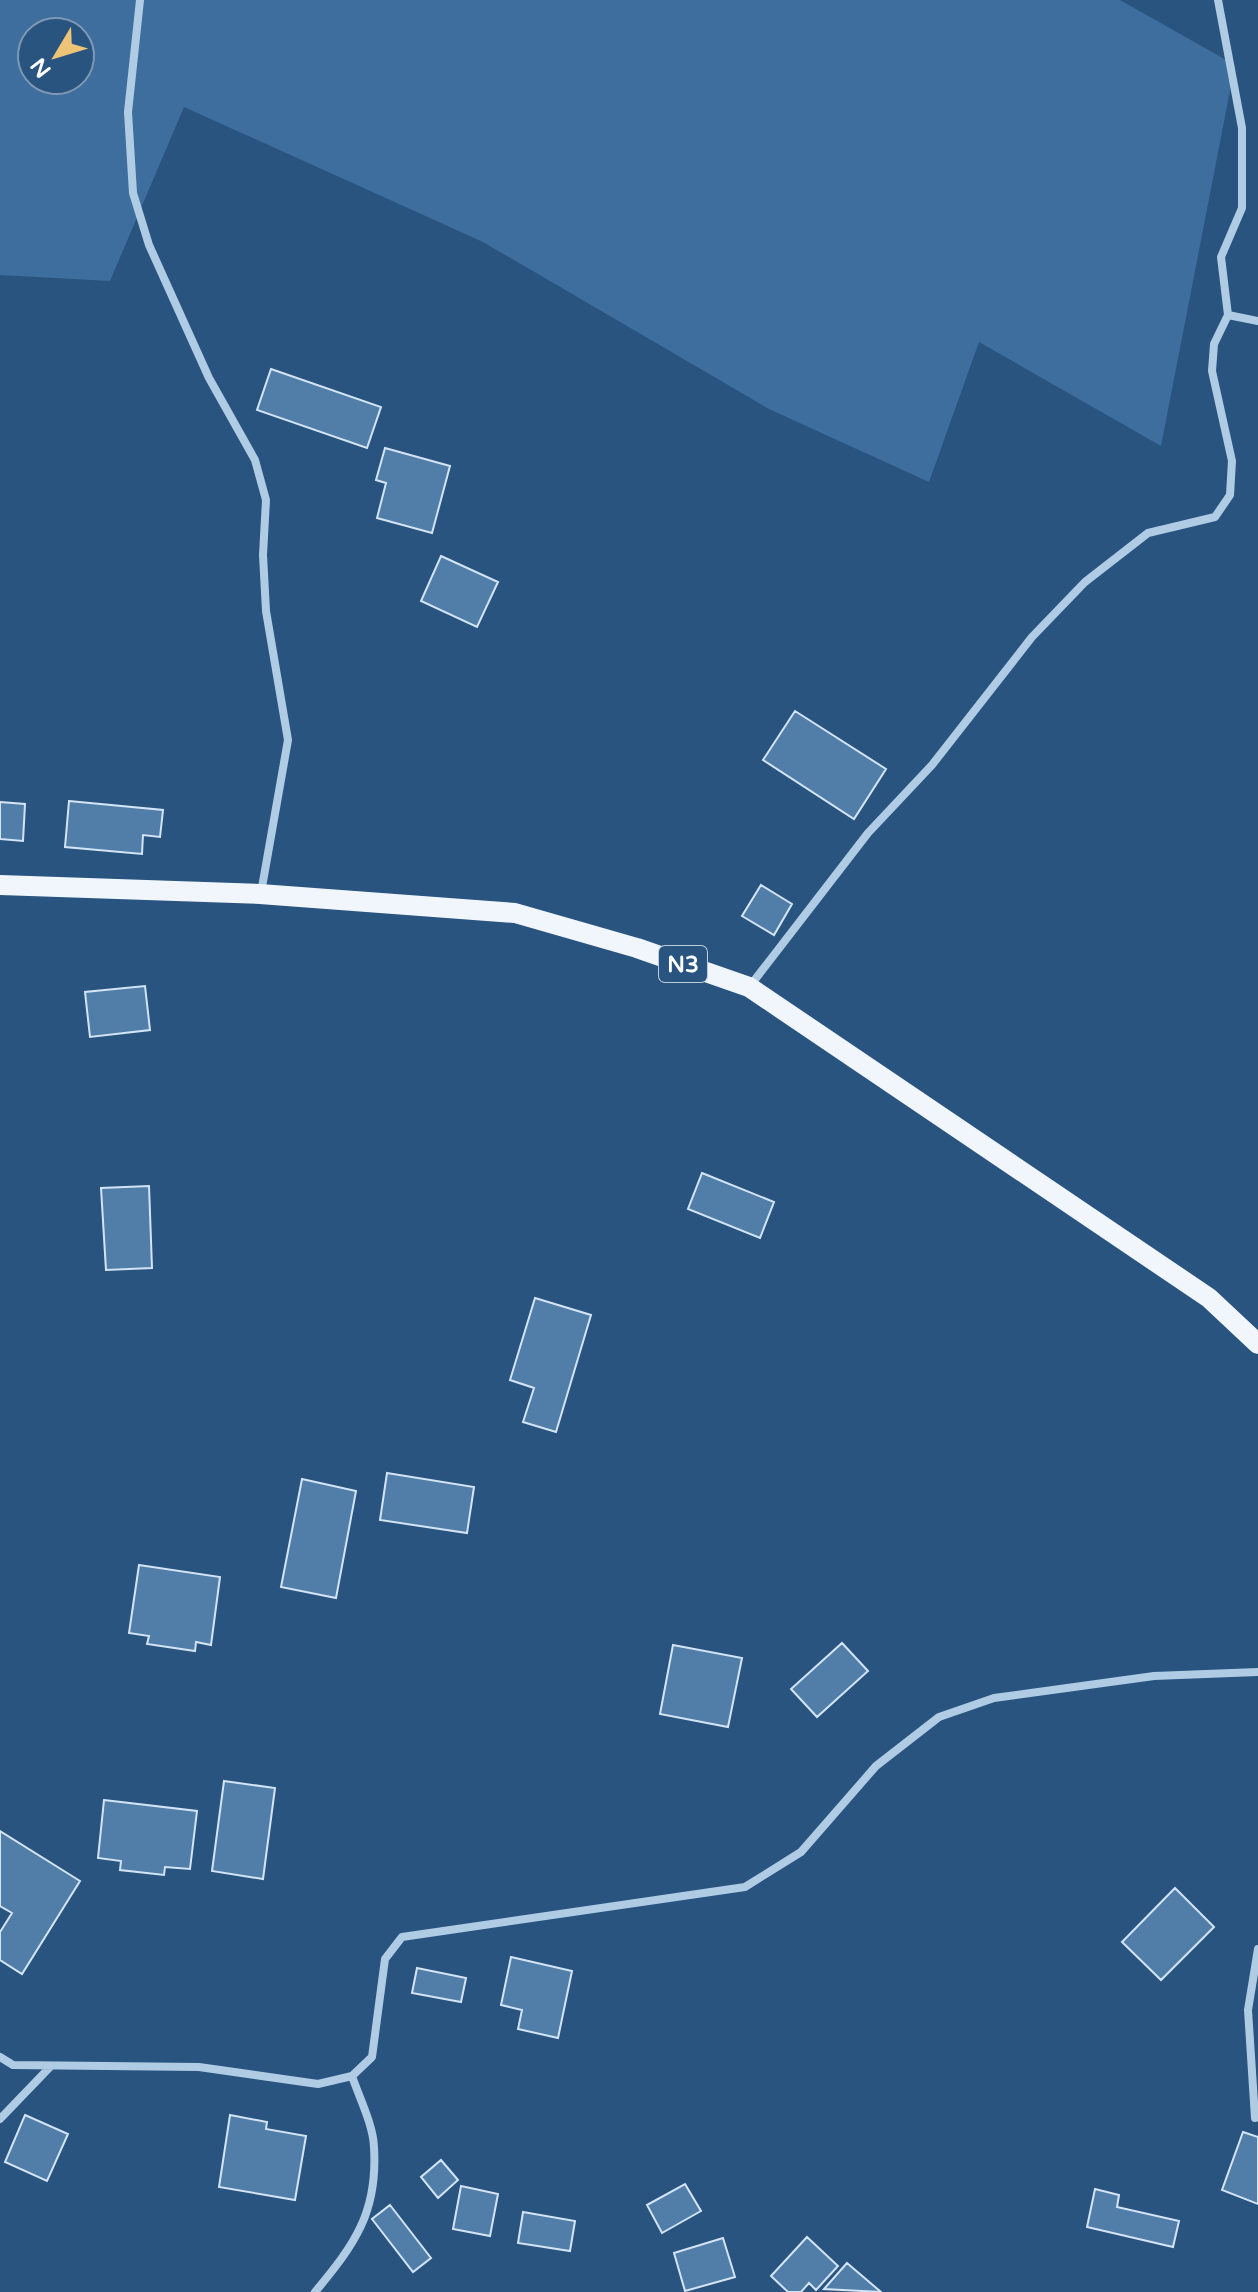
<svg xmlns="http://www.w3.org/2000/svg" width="1258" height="2292" viewBox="0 0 1258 2292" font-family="'Varela Round',sans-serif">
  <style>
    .green { fill: #3e6e9d; fill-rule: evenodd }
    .building { fill: #517ea8; stroke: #d3e4f5; stroke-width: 2 }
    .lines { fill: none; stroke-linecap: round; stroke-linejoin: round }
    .street { stroke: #b0cce5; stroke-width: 8 }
    .primary { stroke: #f1f6fd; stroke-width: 20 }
    .labels { text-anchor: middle; stroke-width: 7; stroke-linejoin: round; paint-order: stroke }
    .shield { fill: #295480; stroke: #bfccd9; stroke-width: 2 }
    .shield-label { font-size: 22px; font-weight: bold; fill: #fff }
  </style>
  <rect width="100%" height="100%" fill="#295480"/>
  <path class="green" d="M0,0H1120L1235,65L1161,446L979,342L929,482L769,409L483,242L184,107L110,281L0,275ZM32,32H80V80H32Z"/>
  <path class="building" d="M271,369L381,407L367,448L257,410Z
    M385,448L450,466L432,533L377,518L386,483L376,480Z
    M441,556L498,582L477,627L421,601Z
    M795,711L886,769L854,819L763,760Z
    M69,801L163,810L160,837L143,835L142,854L65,847Z
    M0,802L25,804L23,841L0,839Z
    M761,885L792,904L774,935L742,916Z
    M145,986L150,1030L90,1037L85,992Z
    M702,1173L774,1202L760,1238L688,1209Z
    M149,1186L152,1268L106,1270L101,1188Z
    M535,1298L591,1315L556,1432L523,1422L534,1388L510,1380Z
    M387,1473L474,1487L467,1533L380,1520Z
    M302,1479L356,1491L336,1598L281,1587Z
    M139,1565L220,1577L211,1645L196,1642L195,1651L147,1644L149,1636L129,1633Z
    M842,1643L868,1671L817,1717L791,1689Z
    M673,1645L742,1658L728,1727L660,1714Z
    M224,1781L275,1788L263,1879L212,1871Z
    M104,1800L197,1811L190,1869L165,1867L164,1875L120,1870L121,1861L98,1858Z
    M0,1831L80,1881L22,1974L0,1960V1932L12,1913L0,1906Z
    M1175,1888L1214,1927L1161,1980L1122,1942Z
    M511,1957L572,1971L558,2038L518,2029L522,2010L501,2005Z
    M417,1968L466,1978L461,2002L412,1993Z
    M25,2115L68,2134L47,2181L5,2162Z
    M230,2115L267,2122L266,2129L306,2136L295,2200L219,2187Z
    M1243,2132L1258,2137V2204L1222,2190Z
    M441,2160L458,2180L438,2198L421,2177Z
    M685,2184L701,2211L662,2233L647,2205Z
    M461,2186L498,2194L490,2236L453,2229Z
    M1095,2189L1119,2195L1117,2207L1179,2221L1173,2247L1087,2227Z
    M390,2205L431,2258L413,2272L372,2219Z
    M523,2212L575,2221L570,2251L518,2243Z
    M807,2237L838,2266L816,2290L809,2283L801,2292H788L771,2276Z
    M723,2238L735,2277L685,2291L674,2253Z
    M847,2263L881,2292L824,2289Z"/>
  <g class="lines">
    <path class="street" d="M140,0L128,112L133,193L149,245L209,378L255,460L266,500L263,555L266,611L288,740L261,893
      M1228,315L1258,321
      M750,986L868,833L932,765L1032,637L1085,582L1148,533L1215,517L1230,495L1232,461L1212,371L1214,344L1228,315L1221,257L1242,208V128L1218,0
      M0,2057L13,2065L199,2067L318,2084L352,2076L372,2057L385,1959L402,1937L745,1887L801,1852L876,1766L939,1717L994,1698L1154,1676L1258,1672
      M1255,2118L1248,2010L1258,1949
      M0,2119L50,2067
      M315,2292C355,2244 378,2212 374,2147C373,2124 359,2097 352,2076"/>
    <path class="primary" d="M0,885L260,894L515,913L637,948L749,987L1209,1298L1258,1344"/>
  </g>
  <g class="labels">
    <rect class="shield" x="659" y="946" width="48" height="36" rx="6"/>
    <g class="shield-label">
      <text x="683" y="972">N3</text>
    </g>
  </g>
  <g transform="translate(56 56) rotate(232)"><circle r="38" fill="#295480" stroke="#7f98b3" stroke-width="2"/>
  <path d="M0-6L14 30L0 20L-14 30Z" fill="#edc477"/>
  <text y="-12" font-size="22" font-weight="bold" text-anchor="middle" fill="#ffffff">N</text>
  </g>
</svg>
